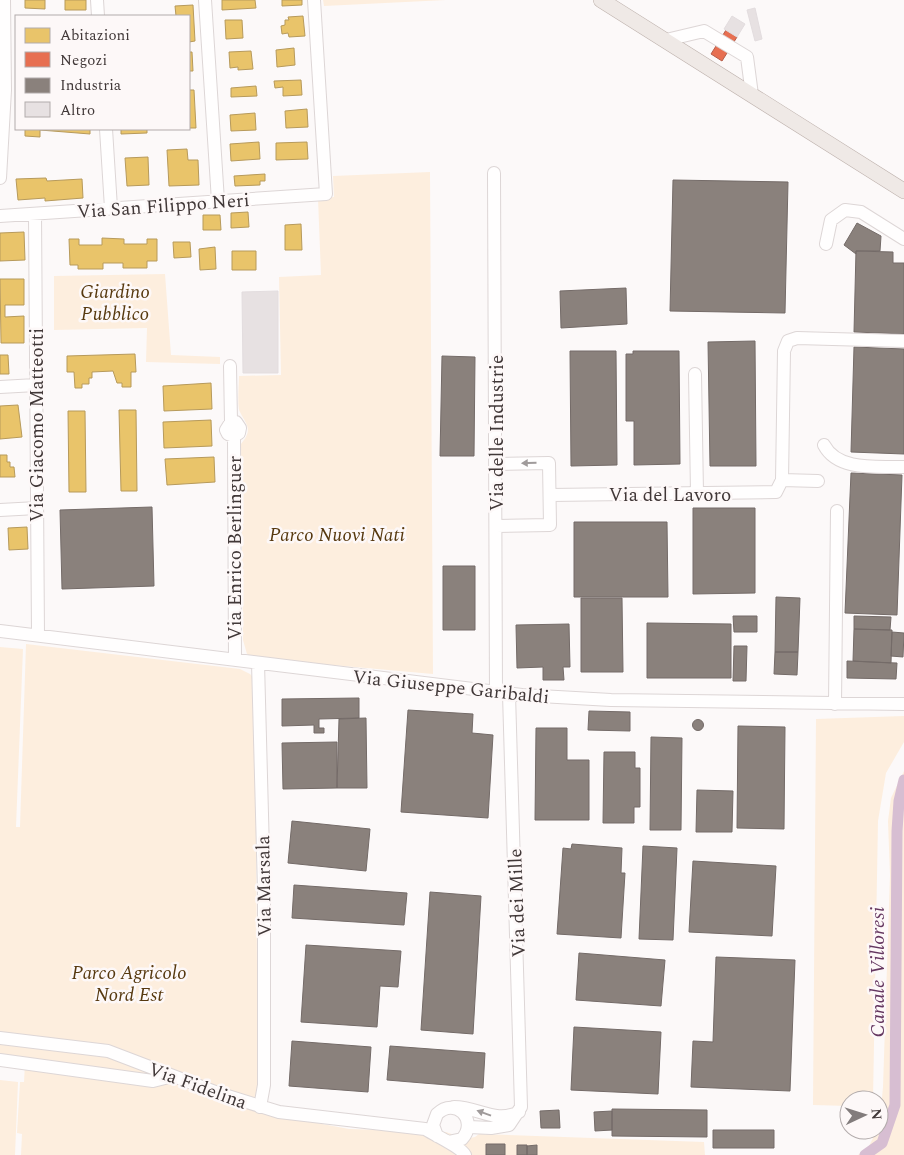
<svg xmlns="http://www.w3.org/2000/svg" width="904" height="1155" viewBox="0 0 904 1155" font-family="Spectral,serif">
  <style>
    .green { fill: #fdeede }
    .homes { fill: #e9c46a; stroke: #b79a5b }
    .shops { fill: #e76f51; stroke: #b55e4a }
    .industry { fill: #8a817c; stroke: #746b68 }
    .lines { fill: none; stroke-linecap: round; stroke-linejoin: round }
    .canal { stroke: #d7bed2; stroke-width: 11 }
    .building { fill: #e7e1e2; stroke: #e3dddf }
    .minor-casing { stroke: #ddd6d6; stroke-width: 14 }
    .major-casing { stroke: #beb2ad; stroke-width: 16 }
    .minor { stroke: #fffefe; stroke-width: 12 }
    .major { stroke: #efe9e6; stroke-width: 15 }
    .oneway { fill: #a09b9b }
    .labels { text-anchor: middle; stroke-width: 5; stroke-linejoin: round; paint-order: stroke }
    .street-label { font-size: 19px; fill: #413838; stroke: #fdf8f8 }
    .park-label { font-size: 19px; font-style: italic; fill: #57390f; stroke: #fdf8f8 }
    .water-label { font-size: 20px; font-style: italic; fill: #653760; stroke: #fdf8f8 }
  </style>
  <rect width="100%" height="100%" fill="#fcf9f9"/>
  <path class="green" d="M323,0H446L324,6Z
    M430,172L433,674L254,658L247,654L243,640L241,444C253,429 247,426 240,412C237,408 239,383 239,376L281,375L279,277L321,275L318,198L334,197L333,176Z
    M165,274L171,355L220,357V364L146,362L147,328L54,330V276Z
    M26,644L240,669L250,674L255,679L258,1112L349,1129L446,1132L465,1139L475,1137L479,1134L704,1142L705,1155H21L22,1134L17,1133L20,1082H24L25,1063L0,1059V647L23,649L16,827H20Z
    M904,716V742L886,773L878,821L873,1100H849V1106L813,1105L816,719Z
    M904,771V1155H858L869,1146L877,1130H879L883,1087L890,875L888,821L891,798Z
    M0,1080L18,1082L15,1155H0Z"/>
  <path class="homes" d="M25,0H45V9L25,8Z
    M65,0H86V10H65Z
    M222,0H255L256,8L222,10Z
    M282,0H302V5L282,6Z
    M193,5L195,41L189,42V16H176L175,6Z
    M303,16L305,36L289,37L288,33L282,34L281,26L285,25V20H289L288,17Z
    M225,20H242L243,38L226,39Z
    M294,48L295,65L277,67L276,50Z
    M251,51L253,69L238,70V67L230,68L229,52Z
    M189,52H192L193,71H189Z
    M301,80L302,95L283,96V87L275,88L274,81Z
    M256,86L257,96L231,97V88Z
    M189,90H194L196,128H189Z
    M307,109L308,127L286,128L285,111Z
    M255,113L256,130L231,131L230,115Z
    M25,129H90V134L40,130V137L25,136Z
    M121,129H147V133L121,134Z
    M259,142L260,159L231,161L230,144Z
    M307,142L308,159L276,160V143Z
    M187,149L188,160H198L199,185L169,186L167,150Z
    M148,157L149,185L127,186L125,158Z
    M265,174V181H260V185L235,186L234,176Z
    M46,178L47,181L82,179L83,198L45,201V198L18,200L16,179Z
    M248,212L249,227L231,228V213Z
    M203,215H220L221,230H203Z
    M301,224L302,250H285V225Z
    M24,232L25,260L0,261V233Z
    M102,238L124,239V244H147V239H157V261H147V268H123V263H103V269H78V265H70L69,239H79V245H102Z
    M173,242H190L191,257L174,258Z
    M215,247L216,269L200,270L199,249Z
    M232,251H256V270H232Z
    M0,279H24V305H5V317L24,316V343H1Z
    M135,354L136,372H131V387H122V383H117L113,371L92,372V378H89V384H82V388H75L74,372H67V356Z
    M0,355H8L9,374H0Z
    M211,383L212,409L164,411L163,386Z
    M18,405L22,437L0,439V406Z
    M119,410H136L137,491H121Z
    M68,411H85L86,492H69Z
    M211,420L212,446L164,448L163,422Z
    M0,455H7V462H10V467H14L15,477H0Z
    M214,457L215,482L167,485L165,459Z
    M27,527L28,549L9,550L8,528Z"/>
  <path class="shops" d="M726,30L737,37L722,61L711,54Z"/>
  <path class="industry" d="M673,180L788,182L785,313L670,311Z
    M857,223L881,236L880,251H856V254L844,245Z
    M856,251L893,252V263H904V334L854,332Z
    M626,288L627,324L561,328L560,291Z
    M755,341L756,466H710L708,342Z
    M854,347L904,349V454L851,452Z
    M570,351H616L617,465L571,466Z
    M633,351H679L680,464L634,465V421H626V354H633Z
    M442,356L475,357L474,456H440Z
    M851,473L902,475L897,615L845,613Z
    M152,507L154,586L62,589L60,510Z
    M693,508H755V593L693,594Z
    M574,522H667L668,597H574Z
    M443,566H475V630H443Z
    M776,597L800,598L798,652H775Z
    M581,598H622L623,672H581Z
    M733,616H757V632H734Z
    M854,616L891,617L890,630L854,629Z
    M647,623L731,624V678H647Z
    M569,624L570,667H563L564,680H543V667L517,668L516,625Z
    M854,629L892,630L891,663L853,661Z
    M892,632L904,633L903,657L891,656Z
    M734,646H747L746,681H733Z
    M775,652H798L797,675L774,674Z
    M847,661L897,663L896,679L847,678Z
    M359,698V718L319,719V728H324V733H314V725L282,726V699Z
    M408,710L473,714L472,733L493,735L488,818L401,812Z
    M589,711L630,712V731L588,730Z
    M366,718L367,788H337L339,719Z
    M692.5 725a5.5 5.5 0 1 1 11 0a5.5 5.5 0 1 1-11 0Z
    M738,726L785,727L784,829L737,828Z
    M536,728H567V760H589V820H535Z
    M651,737L682,738L681,830H650Z
    M337,742V788L283,789L282,743Z
    M604,752H635V768H640V807H634V823H603Z
    M697,790L733,791L732,832H696Z
    M292,821L370,829L366,871L288,863Z
    M572,844L622,848L621,873H625L621,938L557,934L563,848L571,849Z
    M643,846L677,848L673,940L639,939Z
    M693,861L776,866L772,936L689,932Z
    M294,885L407,893L404,925L292,918Z
    M430,892L481,896L473,1034L421,1030Z
    M306,945L401,951L398,987L380,986L377,1027L301,1022Z
    M579,953L665,960L661,1006L576,1000Z
    M716,957L795,960L790,1091L691,1087L693,1041L713,1042Z
    M574,1027L661,1032L658,1094L571,1090Z
    M292,1041L371,1047L368,1092L289,1086Z
    M390,1046L485,1053L483,1088L387,1080Z
    M612,1109L707,1110V1137L612,1136Z
    M559,1110L560,1128H541L540,1111Z
    M612,1111V1130L595,1131L594,1112Z
    M713,1130H774V1148H713Z
    M486,1144H505V1155H486Z
    M517,1145H527V1155H517Z
    M537,1145V1155H527V1146Z"/>
  <g class="lines">
    <path class="canal" d="M865,1155L882,1143L895,1105L897,831L899,801L904,780"/>
  </g>
  <path class="building" d="M755,8L762,39L755,41L747,10Z
    M732,16L745,24L737,37L724,29Z
    M278,291V373H243L242,292Z"/>
  <g class="lines">
    <g class="minor-casing">
      <path id="minor" d="M97,0L98,16
        M205,0L218,201
        M666,40L704,31L747,57L752,95
        M106,129L111,208
        M494,173L496,693
        M0,178L5,90L4,0
        M35,214L38,635
        M0,216L326,194L314,0
        M826,244L831,220L845,210L861,212L904,239
        M230,366L231,422L226,430L228,434L234,436
        M695,374L697,493
        M0,387L36,385
        M231,422H236L240,428L239,433L234,436L235,660
        M824,445C838,472 879,466 904,467
        M496,464L549,463L550,525L496,526
        M782,480L818,481
        M550,495L776,492L782,480L784,351L788,341L797,338L904,341
        M0,510L37,508
        M0,631L522,695L611,700L904,704
        M258,663L264,890V1085L260,1107
        M835,704L837,511
        M0,1038L108,1051L218,1093L279,1112L425,1129C433,1134 462,1148 465,1155
        M0,1060L153,1081L173,1076
        M454,1107C479,1107 495,1124 519,1112
        M469,1127L491,1128L509,1125L521,1107L509,694
        M437,1136L433,1125L437,1114C455,1096 479,1120 462,1139L448,1142"/>
    </g>
    <g class="major-casing">
      <path id="major" d="M601,0L904,191"/>
    </g>
    <use href="#minor" class="minor"/>
    <use href="#major" class="major"/>
  </g>
  <defs><path id="oneway-solid" d="M-6-.8H1V-3.2L6.5 0L1 3.2V.8H-6Z" transform="scale(1.25)"/></defs>
  <g class="oneway">
    <use href="#oneway-solid" transform="translate(529 463) rotate(179)"/>
    <use href="#oneway-solid" transform="translate(484 1113) rotate(-160)"/>
  </g>
  <g class="labels">
    <g class="street-label">
      <text transform="translate(163 205) rotate(-4)" y="7">Via San Filippo Neri</text>
      <text transform="translate(36 425) rotate(-90)" y="7">Via Giacomo Matteotti</text>
      <text transform="translate(496 433) rotate(-90)" y="7">Via delle Industrie</text>
      <text x="670" y="501">Via del Lavoro</text>
      <text transform="translate(234 548) rotate(-90)" y="7">Via Enrico Berlinguer</text>
      <text transform="translate(451 686) rotate(6)" y="7">Via Giuseppe Garibaldi</text>
      <text transform="translate(263 886) rotate(-91)" y="7">Via Marsala</text>
      <text transform="translate(516 903) rotate(-92)" y="7">Via dei Mille</text>
      <text transform="translate(198 1085) rotate(20)" y="7">Via Fidelina</text>
    </g>
    <g class="park-label">
      <text x="115" y="298">Giardino<tspan x="115" dy="22">Pubblico</tspan></text>
      <text x="337" y="541">Parco Nuovi Nati</text>
      <text x="129" y="979">Parco Agricolo<tspan x="129" dy="22">Nord Est</tspan></text>
    </g>
    <g class="water-label">
      <text transform="translate(877 972) rotate(-90)" y="7">Canale Villoresi</text>
    </g>
  </g>
  <rect x="15" y="15" width="175" height="115" fill="#fdf8f8" stroke="#b2abab"/>
  <rect x="25" y="28" width="25" height="15" fill="#e9c46a" stroke="#b2abab"/>
  <text x="60" y="40" font-size="15" fill="#413838">Abitazioni</text>
  <rect x="25" y="52" width="25" height="15" fill="#e76f51" stroke="#b2abab"/>
  <text x="60" y="65" font-size="15" fill="#413838">Negozi</text>
  <rect x="25" y="78" width="25" height="15" fill="#8a817c" stroke="#b2abab"/>
  <text x="60" y="90" font-size="15" fill="#413838">Industria</text>
  <rect x="25" y="102" width="25" height="15" fill="#e7e1e2" stroke="#b2abab"/>
  <text x="60" y="115" font-size="15" fill="#413838">Altro</text>
  <g transform="translate(864 1115) rotate(86)"><circle r="24" fill="#fdf8f8" stroke="#b2abab"/>
  <path d="M0-4L9 19L0 12L-9 19Z" fill="#827c7c"/>
  <text y="-8" font-size="14" font-weight="bold" text-anchor="middle" fill="#413838">N</text>
  </g>
</svg>
